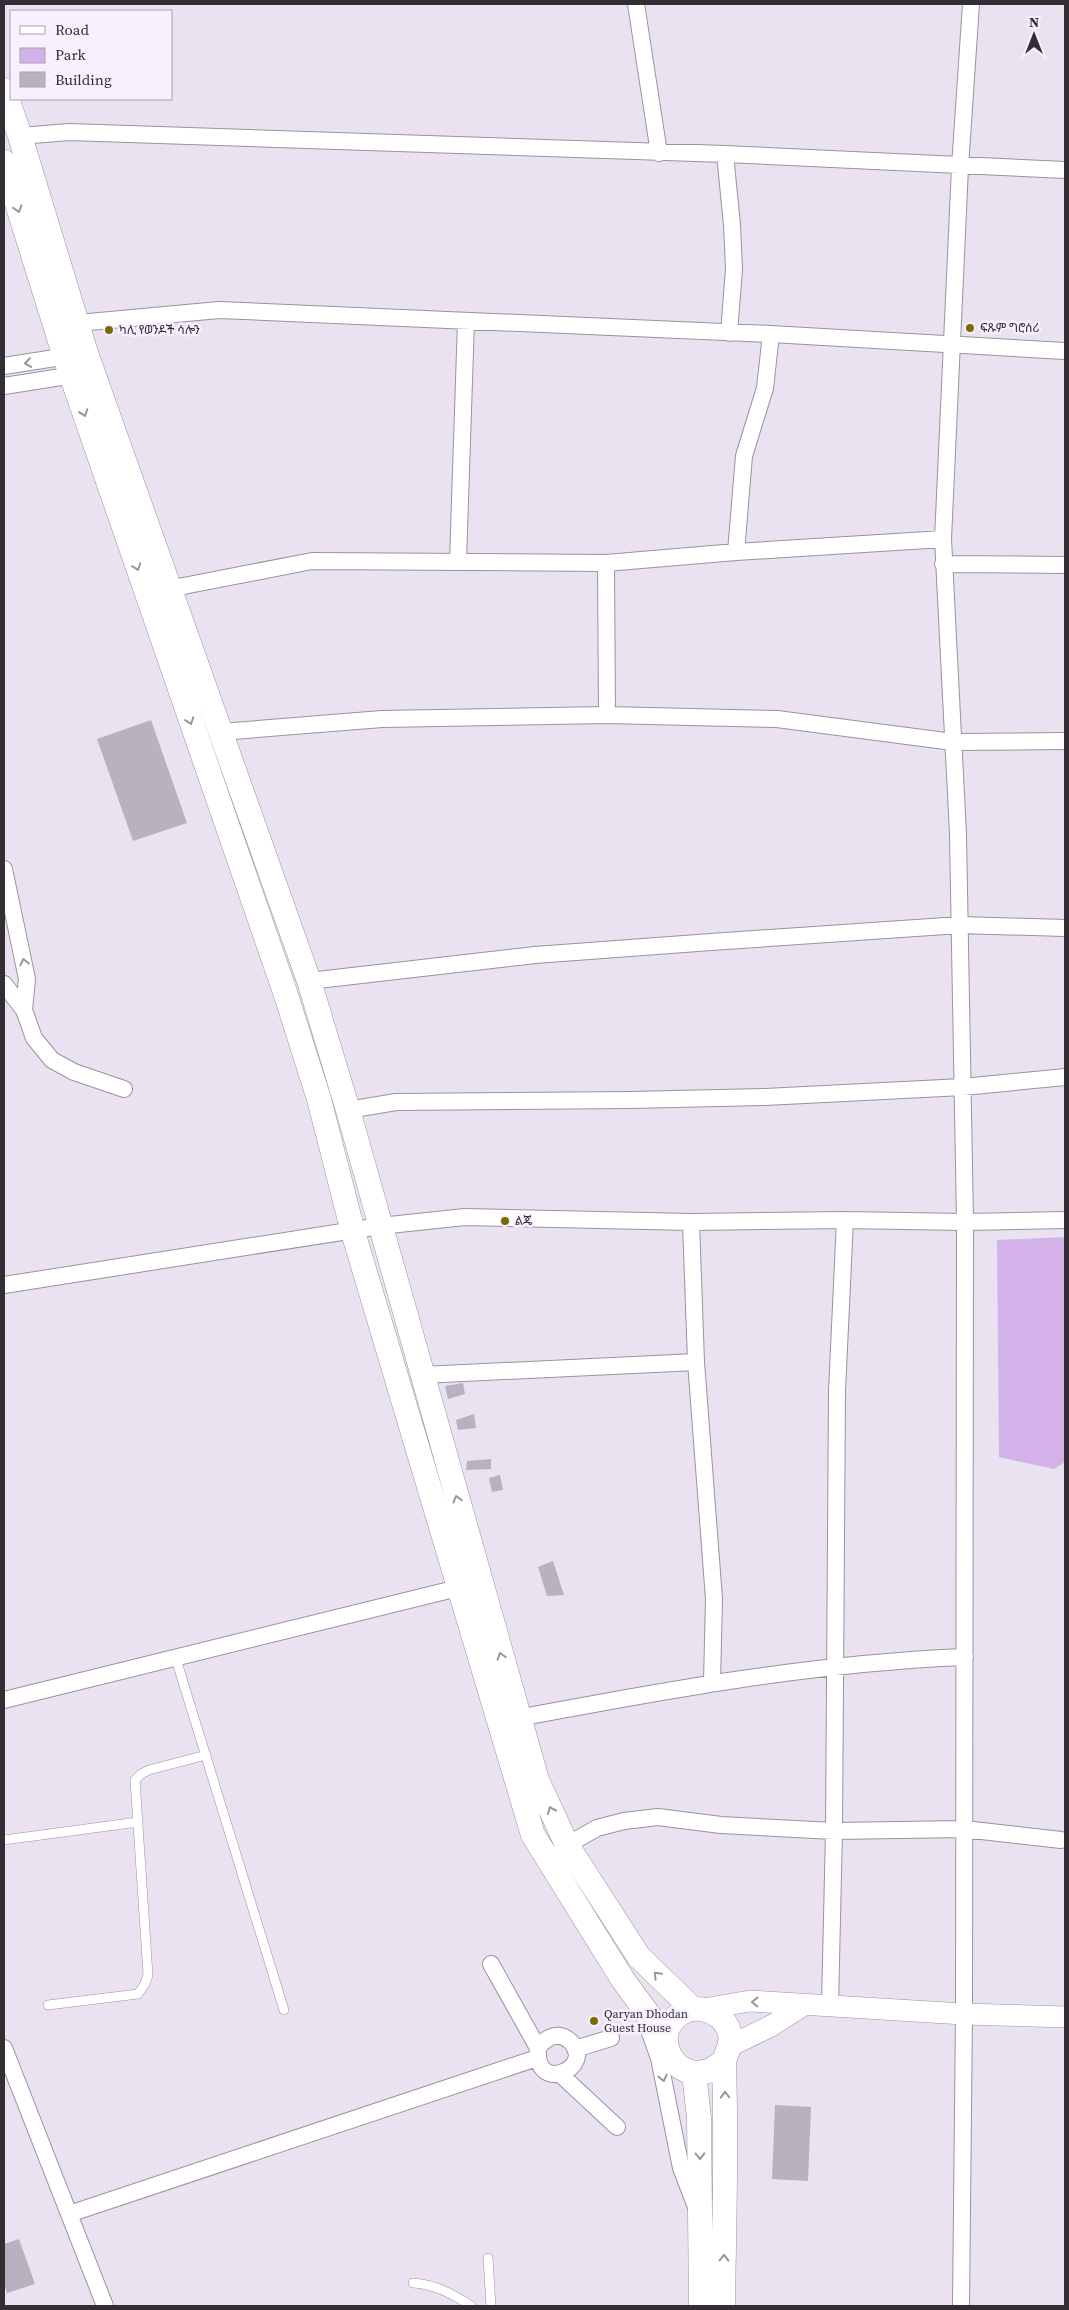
<svg xmlns="http://www.w3.org/2000/svg" width="1069" height="2310" viewBox="0 0 1069 2310" font-family="'Source Serif 4','Noto Sans Ethiopic',serif">
  <style>
    .green { fill: #d2b2e9 }
    .building { fill: #b9b1c0 }
    .lines { fill: none; stroke-linecap: round; stroke-linejoin: round }
    .service-casing { stroke: #9a92a0; stroke-width: 10 }
    .minor-casing { stroke: #9a92a0; stroke-width: 18 }
    .tertiary-casing { stroke: #9a92a0; stroke-width: 22 }
    .secondary-casing { stroke: #9a92a0; stroke-width: 25 }
    .service { stroke: #fff; stroke-width: 9 }
    .minor { stroke: #fff; stroke-width: 16 }
    .tertiary { stroke: #fff; stroke-width: 21 }
    .secondary { stroke: #fff; stroke-width: 24 }
    .oneway { stroke: #98969a }
    .poi-dot { fill: #786b04; stroke: #f8efff; stroke-width: 2 }
    .labels { text-anchor: middle; stroke-width: 5; stroke-linejoin: round; paint-order: stroke }
    .poi-label { font-size: 12px; fill: #322e34; stroke: #f8efff; text-anchor: start }
  </style>
  <rect width="100%" height="100%" fill="#ebe2f1"/>
  <path class="green" d="M1065,1237V1462L1054,1469L999,1457L997,1240Z"/>
  <path class="building" d="M151,720L187,823L133,841L97,739Z
    M463,1383L465,1394L448,1399L445,1386Z
    M474,1414L476,1428L458,1430L456,1420Z
    M491,1459V1469L466,1470L467,1461Z
    M500,1475L503,1490L492,1492L489,1478Z
    M553,1561L564,1595L547,1596L538,1567Z
    M775,2105L811,2107L808,2181L772,2179Z
    M19,2239L35,2284L7,2293L4,2284V2244Z"/>
  <g class="lines">
    <g class="service-casing">
      <path id="service" d="M176,1659L284,2010
        M4,1840L138,1822
        M48,2005L138,1994L145,1984L148,1975L135,1780L141,1774L149,1770L206,1755
        M488,2258L491,2306
        M413,2283C434,2284 455,2295 471,2306"/>
    </g>
    <g class="minor-casing">
      <path id="minor" d="M636,4L659,153
        M20,136L69,132L725,154L1065,170
        M725,154L732,225L734,269L729,333
        M67,324L219,310L771,334L1065,351
        M4,366L74,355
        M4,386L80,374
        M736,552L744,456L765,388L771,334
        M458,561L466,321
        M606,563L607,715
        M943,564L1065,565
        M168,589L312,561L606,563L736,552L943,539
        M221,732L382,719L607,715L777,719L953,742L1065,741
        M4,869L27,979L24,1010
        M309,981L535,955L711,942L960,925L1065,928
        M4,984L24,1010L34,1038L52,1060L74,1072L124,1089
        M348,1110L396,1102L630,1100L765,1097L963,1087L1065,1077
        M691,1222L696,1362L714,1599L712,1682
        M4,1285L380,1226L465,1217L691,1222L845,1220L965,1222L1065,1220
        M422,1375L696,1362
        M4,1700L458,1588
        M518,1718C667,1690 813,1663 965,1657
        M567,1845L597,1828L624,1821L658,1817L721,1825L834,1831L964,1829L1061,1840
        M491,1964L538,2048C534,2096 596,2067 571,2042C559,2030 546,2037 538,2048
        M830,2005L834,1831L837,1391L845,1220
        M645,2019L659,2058L681,2168L696,2207
        M4,2048L105,2306
        M575,2049L611,2038
        M560,2074L617,2127
        M69,2214L537,2058
        M961,2306L964,2014L965,1222L958,834L943,539L960,167L971,4"/>
    </g>
    <g class="tertiary-casing">
      <path id="tertiary" d="M703,2009L750,2001L964,2014L1065,2017
        M730,2046L771,2026L804,2005"/>
    </g>
    <g class="secondary-casing">
      <path id="secondary" d="M4,90L20,136L86,353L309,981L348,1110L537,1780L567,1845L639,1957L693,2009
        M4,162L65,357L285,992L319,1099L353,1232L533,1835L623,1980L665,2037
        M694,2073L699,2118L701,2306
        M723,2306C724,2226 727,2146 724,2067C723,2055 733,2046 730,2034C724,2010 694,2001 676,2017C652,2038 674,2079 704,2072C712,2071 718,2065 724,2061"/>
    </g>
    <use href="#service" class="service"/>
    <use href="#minor" class="minor"/>
    <use href="#tertiary" class="tertiary"/>
    <use href="#secondary" class="secondary"/>
  </g>
  <defs><path id="oneway-chevron" d="M-2-3.5L2.5 0L-2 3.5" fill="none" stroke-width="1.6" stroke-linecap="round" stroke-linejoin="round" transform="scale(1.25)"/></defs>
  <g class="oneway">
    <use href="#oneway-chevron" transform="translate(18 209) rotate(73)"/>
    <use href="#oneway-chevron" transform="translate(28 363) rotate(172)"/>
    <use href="#oneway-chevron" transform="translate(84 413) rotate(71)"/>
    <use href="#oneway-chevron" transform="translate(137 567) rotate(71)"/>
    <use href="#oneway-chevron" transform="translate(190 721) rotate(71)"/>
    <use href="#oneway-chevron" transform="translate(24 962) rotate(-102)"/>
    <use href="#oneway-chevron" transform="translate(457 1499) rotate(-106)"/>
    <use href="#oneway-chevron" transform="translate(501 1656) rotate(-106)"/>
    <use href="#oneway-chevron" transform="translate(551 1810) rotate(-114)"/>
    <use href="#oneway-chevron" transform="translate(657 1975) rotate(-134)"/>
    <use href="#oneway-chevron" transform="translate(755 2002) rotate(-179)"/>
    <use href="#oneway-chevron" transform="translate(663 2078) rotate(77)"/>
    <use href="#oneway-chevron" transform="translate(725 2095) rotate(-92)"/>
    <use href="#oneway-chevron" transform="translate(700 2156) rotate(89)"/>
    <use href="#oneway-chevron" transform="translate(724 2258) rotate(-89)"/>
  </g>
  <g class="poi-dot">
    <circle cx="970" cy="328" r="5"/>
    <circle cx="109" cy="330" r="5"/>
    <circle cx="505" cy="1221" r="5"/>
    <circle cx="594" cy="2021" r="5"/>
  </g>
  <g class="labels">
    <g class="poi-label">
      <text x="980" y="332">ፍጹም ግሮሰሪ</text>
      <text x="119" y="334">ካሊ የወንዶች ሳሎን</text>
      <text x="515" y="1225">ልጄ</text>
      <text x="604" y="2018">Qaryan Dhodan<tspan x="604" dy="14">Guest House</tspan></text>
    </g>
  </g>
  <rect width="1069" height="2310" fill="none" stroke="#322e34" stroke-width="10"/>
  <rect x="10" y="10" width="162" height="90" fill="#f8efff" stroke="#a9a2ae"/>
  <rect x="20" y="26" width="25" height="8" fill="#ffffff" stroke="#a9a2ae"/>
  <text x="55" y="35" font-size="15" fill="#322e34">Road</text>
  <rect x="20" y="48" width="25" height="15" fill="#d2b2e9" stroke="#a9a2ae"/>
  <text x="55" y="60" font-size="15" fill="#322e34">Park</text>
  <rect x="20" y="72" width="25" height="15" fill="#b9b1c0" stroke="#a9a2ae"/>
  <text x="55" y="85" font-size="15" fill="#322e34">Building</text>
  <g transform="translate(1034 35)" stroke="#f8efff" stroke-width="4" paint-order="stroke">
  <path d="M0-4L9 19L0 12L-9 19Z" fill="#322e34"/>
  <text y="-8" font-size="14" font-weight="bold" text-anchor="middle" fill="#322e34">N</text>
  </g>
</svg>
